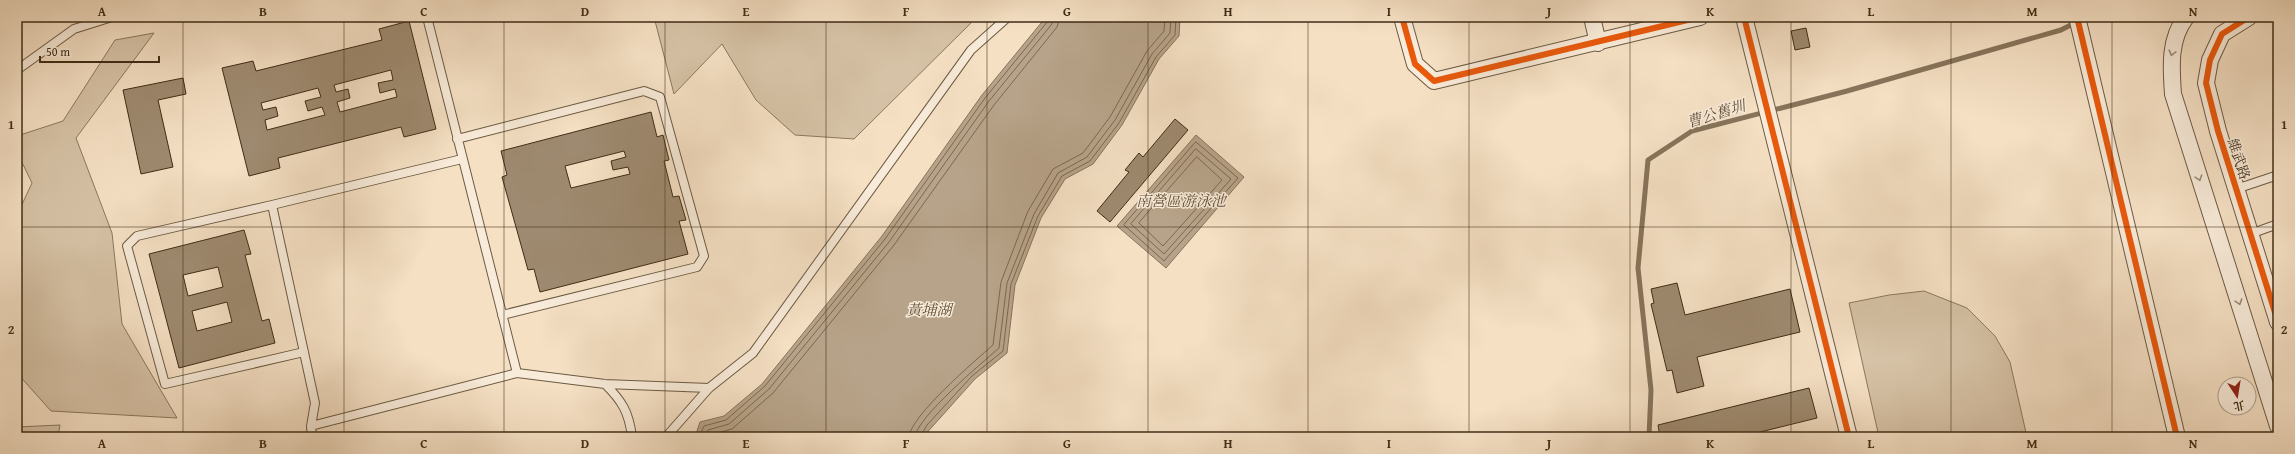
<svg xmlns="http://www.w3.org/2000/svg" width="2295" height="454" viewBox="0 0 2295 454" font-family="'Gentium Book Plus','Noto Serif TC',serif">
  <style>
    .green { fill: #d6c2a6; stroke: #8a785e }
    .water { fill: #b7a389; stroke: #87745b }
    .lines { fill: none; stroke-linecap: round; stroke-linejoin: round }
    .shore { stroke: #7b6850; stroke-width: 1 }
    .stream { stroke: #87745b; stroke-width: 5 }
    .building { fill: #9e8a70; stroke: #3f2d16; fill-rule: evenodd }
    .lane-casing { stroke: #6c5a42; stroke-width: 10 }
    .street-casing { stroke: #6c5a42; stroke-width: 18 }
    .lane { stroke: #f8ebd9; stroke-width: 8 }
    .street { stroke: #f8ebd9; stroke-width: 16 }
    .cycleway-casing { stroke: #f8ebd9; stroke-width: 8 }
    .cycleway { stroke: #e8590c; stroke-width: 6 }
    .oneway { stroke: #9c8c78 }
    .grid { fill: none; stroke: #3f2d16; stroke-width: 1; stroke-opacity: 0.55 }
    .labels { text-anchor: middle; stroke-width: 3; stroke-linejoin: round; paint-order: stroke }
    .street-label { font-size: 14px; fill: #3f2d16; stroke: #f8ebd9 }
    .water-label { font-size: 15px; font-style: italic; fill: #635038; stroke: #f8ebd9 }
    .neatline { fill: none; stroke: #3f2d16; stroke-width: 1.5 }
    .grid-label { font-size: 13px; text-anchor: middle; font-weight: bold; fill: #3f2d16 }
  </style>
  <rect width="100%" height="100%" fill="#f5e0c4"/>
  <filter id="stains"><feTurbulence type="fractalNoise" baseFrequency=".005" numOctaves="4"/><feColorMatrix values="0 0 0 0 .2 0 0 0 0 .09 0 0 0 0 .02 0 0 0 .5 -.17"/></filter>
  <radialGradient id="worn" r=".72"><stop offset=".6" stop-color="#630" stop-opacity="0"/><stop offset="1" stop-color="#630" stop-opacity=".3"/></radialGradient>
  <path class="green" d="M654,17H977L854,139L795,135L756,100L722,44L674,94Z
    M154,33L76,138L112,233L122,324L177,418L51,411L17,373V215L32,183L17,152V136L63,121L115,40Z
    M1924,291L1967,308L1995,336L2010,362L2027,437H1879L1849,303L1889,295Z
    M60,425L58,437H17V427Z"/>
  <path class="water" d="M1046,17H1180L1179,36L1159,59L1122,125L1093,164L1065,179L1041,218L1015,285L1007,353L975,379L923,437H695L700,422L724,416L762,384L882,236L982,95Z
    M1196,135L1244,177L1166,268L1117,226Z"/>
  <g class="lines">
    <path class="shore" d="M1196,142L1238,178L1164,261L1124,225Z
      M1196,149L1231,179L1164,254L1131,224Z
      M1197,157L1222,180L1163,246L1139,223Z
      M699,437L704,426L726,420L765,386L885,239L985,98L1048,21L1049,17
      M705,437L708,430L729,424L769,389L889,242L989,101L1052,24L1054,17
      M711,437L713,434L732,429L773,393L894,245L994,105L1057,27L1060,17
      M909,437C910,416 976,360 993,345L1001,282L1028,211L1053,169L1083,153L1110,117L1147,51L1164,31L1165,17
      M915,437C916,418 983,362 999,348L1007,283L1034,214L1058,173L1087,157L1115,120L1152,54L1170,33L1171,17
      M920,437L927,425L972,376L1003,351L1011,284L1038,216L1062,176L1090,161L1119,123L1156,57L1175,35L1176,17"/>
    <path class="stream" d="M1649,437L1651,390L1638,268L1648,160L1692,131L1847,91L2061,30L2086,17"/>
  </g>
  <path class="building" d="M409,21L436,129L404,137L401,127L278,158L280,168L249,176L222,68L253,61L256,71L382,40L379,29ZM391,70L393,80L378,83L380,93L395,89L397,97L340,112L337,102L350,98L348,89L336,92L334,85ZM318,88L321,97L305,101L308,111L322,107L325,115L267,130L265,120L278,116L276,107L263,110L261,103Z
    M1806,28L1810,47L1795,50L1791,31Z
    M183,78L186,94L158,100L173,167L141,174L123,90Z
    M651,112L657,137L663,135L669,160L664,161L673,197L679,196L686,220L679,221L688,254L540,292L534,269L528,270L502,177L507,175L501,151ZM624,151L626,157L611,161L613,170L628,167L630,174L571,188L565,166Z
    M1175,119L1188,130L1110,222L1097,211L1129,172L1125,170L1139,153L1143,157Z
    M244,230L251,254L245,255L262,321L269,319L275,343L179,368L149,254ZM218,267L223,287L188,296L183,275ZM227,302L232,322L197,331L192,311Z
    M1677,283L1685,315L1790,289L1800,332L1697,357L1704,386L1677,393L1672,370L1667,371L1651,304L1654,303L1651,289Z
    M1809,388L1817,418L1740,437H1660L1658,425Z"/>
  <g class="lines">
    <g class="lane-casing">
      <path id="lane" d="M427,17L517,373
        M17,70L74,29L112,17
        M457,139L644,91L660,97L704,256L697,267L502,315
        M2236,189L2278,175
        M272,205L137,236L127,246L165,384L304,352
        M2250,234L2278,224
        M605,384C622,401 629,412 632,437
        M311,426L517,373L605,384L709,388
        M312,437L311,426L315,403L272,205L462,159
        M666,437L709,388L753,353L971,50L1008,17"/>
    </g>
    <g class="street-casing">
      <path id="street" d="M1402,17L1415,64L1434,81L1700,17
        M1592,17L1598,43
        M1744,17L1849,437
        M2077,17L2177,437
        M2186,17C2169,39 2171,67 2173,94L2278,426
        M2249,17L2222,34L2210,60L2206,83L2218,131L2278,322"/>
    </g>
    <use href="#lane" class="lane"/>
    <use href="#street" class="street"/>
    <g class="cycleway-casing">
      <path id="cycleway" d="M1402,17L1415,64L1434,81L1700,17
        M1744,17L1849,437
        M2077,17L2177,437
        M2249,17L2222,34L2210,60L2206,83L2218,131L2278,322"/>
    </g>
    <use href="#cycleway" class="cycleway"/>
  </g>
  <defs><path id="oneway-chevron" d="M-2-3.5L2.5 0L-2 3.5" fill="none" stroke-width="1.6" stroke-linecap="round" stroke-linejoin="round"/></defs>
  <g class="oneway">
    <use href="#oneway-chevron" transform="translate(2172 53) rotate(105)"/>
    <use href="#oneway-chevron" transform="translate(2199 178) rotate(72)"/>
    <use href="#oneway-chevron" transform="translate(2239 302) rotate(72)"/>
  </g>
  <path class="grid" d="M183,17V437M344,17V437M504,17V437M665,17V437M826,17V437M987,17V437M1148,17V437M1308,17V437M1469,17V437M1630,17V437M1791,17V437M1951,17V437M2112,17V437M17,227H2278"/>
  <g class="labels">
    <g class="street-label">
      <text transform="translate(2239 159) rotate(72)" y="5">維武路</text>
    </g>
    <g class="water-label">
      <text transform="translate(1716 114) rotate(-17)" y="5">曹公舊圳</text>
      <text x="1181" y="206">南營區游泳池</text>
      <text x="929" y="315">黃埔湖</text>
    </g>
  </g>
  <rect width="2295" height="454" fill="none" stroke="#f5e0c4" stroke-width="44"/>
  <g transform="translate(2237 396) rotate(168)"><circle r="19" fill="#f8ebd9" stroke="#ae9f8b"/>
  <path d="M0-3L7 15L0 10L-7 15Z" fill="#8f2418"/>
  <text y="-6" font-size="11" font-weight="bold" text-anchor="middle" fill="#3f2d16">北</text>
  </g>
  <path d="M40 56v6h119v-6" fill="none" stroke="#3f2d16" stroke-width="2"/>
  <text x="46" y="56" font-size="12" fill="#3f2d16" stroke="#f8ebd9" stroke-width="3" paint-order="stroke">50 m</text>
  <rect x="22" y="22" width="2251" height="410" class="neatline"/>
  <g class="grid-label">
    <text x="102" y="16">A</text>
    <text x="263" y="16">B</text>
    <text x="424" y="16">C</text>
    <text x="585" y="16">D</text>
    <text x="746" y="16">E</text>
    <text x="906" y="16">F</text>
    <text x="1067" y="16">G</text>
    <text x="1228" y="16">H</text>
    <text x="1389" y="16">I</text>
    <text x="1549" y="16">J</text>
    <text x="1710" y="16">K</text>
    <text x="1871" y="16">L</text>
    <text x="2032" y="16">M</text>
    <text x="2193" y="16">N</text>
    <text x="11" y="129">1</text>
    <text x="2284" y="129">1</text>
    <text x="11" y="334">2</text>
    <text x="2284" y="334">2</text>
    <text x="102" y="448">A</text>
    <text x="263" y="448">B</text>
    <text x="424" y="448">C</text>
    <text x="585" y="448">D</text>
    <text x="746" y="448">E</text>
    <text x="906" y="448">F</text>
    <text x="1067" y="448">G</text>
    <text x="1228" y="448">H</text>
    <text x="1389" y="448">I</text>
    <text x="1549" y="448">J</text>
    <text x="1710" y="448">K</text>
    <text x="1871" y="448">L</text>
    <text x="2032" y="448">M</text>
    <text x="2193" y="448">N</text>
  </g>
  <rect width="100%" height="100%" filter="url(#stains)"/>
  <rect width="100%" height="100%" fill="url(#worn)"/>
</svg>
